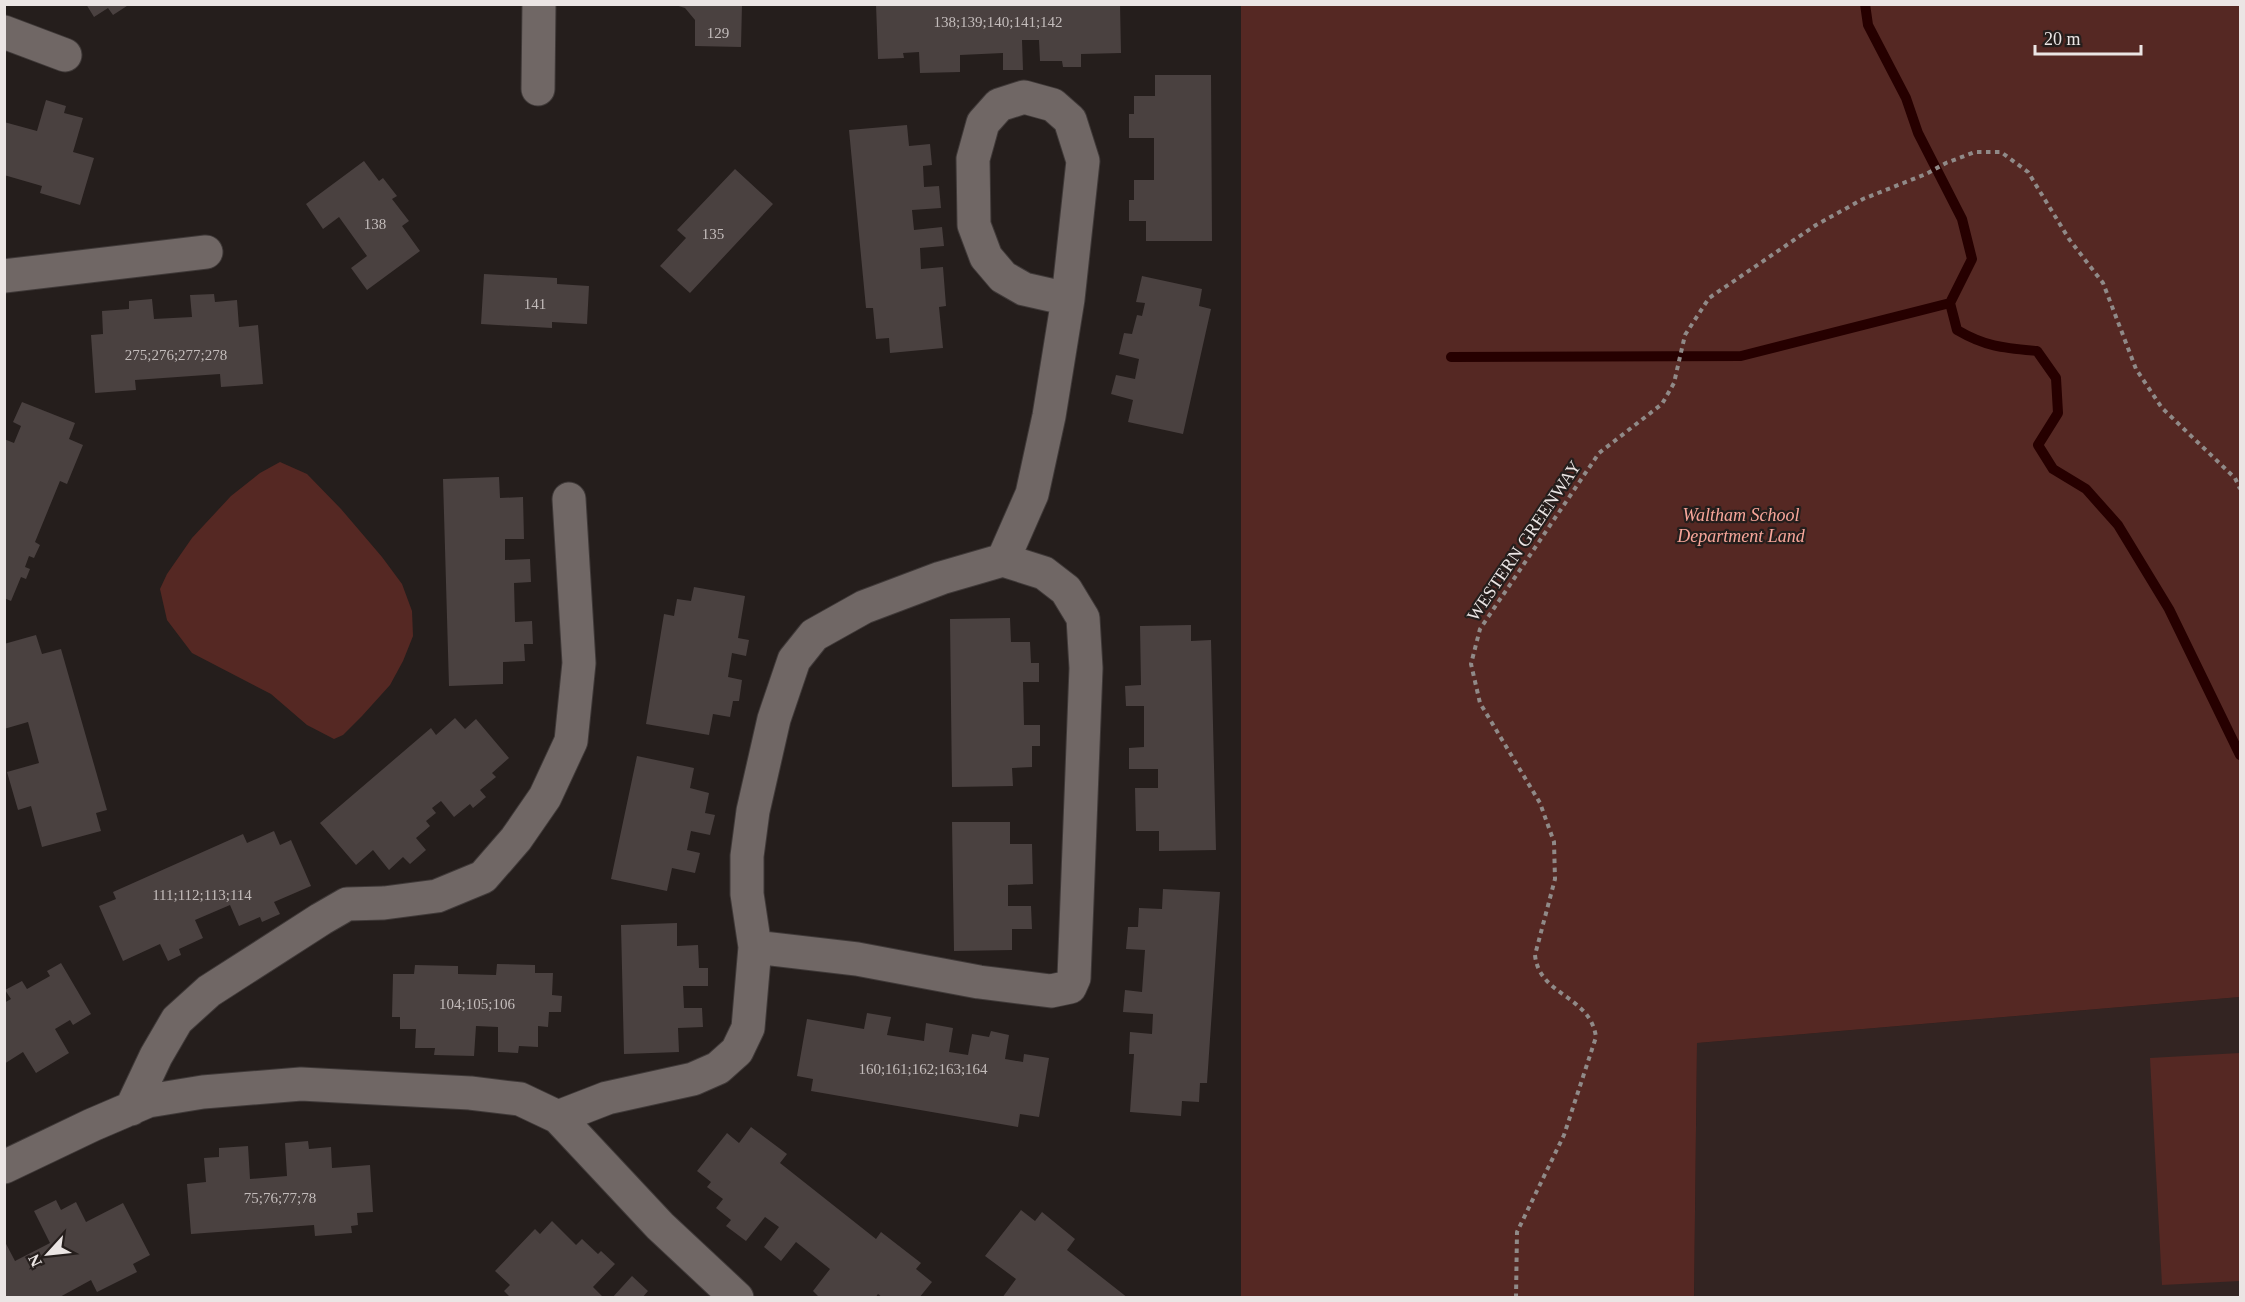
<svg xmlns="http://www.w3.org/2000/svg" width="2245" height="1302" viewBox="0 0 2245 1302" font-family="'Times New Roman',serif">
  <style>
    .built { fill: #332422 }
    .green { fill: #552823 }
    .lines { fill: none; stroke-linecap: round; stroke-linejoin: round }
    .stream { stroke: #260000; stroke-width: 10 }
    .building { fill: #4a4140 }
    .minor-casing { stroke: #3f3938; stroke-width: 35 }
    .path { stroke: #908a88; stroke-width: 4; stroke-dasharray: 4.5 4.5; stroke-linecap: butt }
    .minor { stroke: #706765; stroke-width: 33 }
    .labels { text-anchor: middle; stroke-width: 4.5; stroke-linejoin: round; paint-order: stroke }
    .number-label { font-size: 15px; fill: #c3bcbb }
    .park-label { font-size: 18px; font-style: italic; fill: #f8a69a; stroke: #251e1c }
    .street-label { font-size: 18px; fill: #ebe5e4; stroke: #251e1c }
  </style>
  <rect width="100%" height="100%" fill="#251e1c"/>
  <path class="built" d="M2240,997V1297L1694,1298L1697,1043Z"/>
  <path class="green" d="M1241,5H2240V997L1697,1043L1694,1297H1241Z
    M280,462L307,474L341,509L382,557L402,584L412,611L413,636L403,661L390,685L362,716L343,735L334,739L307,725L271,694L192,653L167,620L160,589L167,574L192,538L231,496L260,473Z
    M2240,1053V1281L2162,1285L2150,1058Z"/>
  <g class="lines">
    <path class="stream" d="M1865,4L1868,25L1906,98L1918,133L1962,219L1972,259L1950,303L1957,330C1986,347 2004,348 2037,351L2056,378L2058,413L2038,445L2053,469L2086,489L2118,525L2169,609L2240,755
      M1451,357L1741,356L1950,303"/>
  </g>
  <path class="building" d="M86,4H130L113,15L108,8L94,17Z
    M672,4H742L741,47L695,46V20L685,8Z
    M876,4H1120L1121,53L1081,54V67H1063L1062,61H1040L1039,40H1022L1023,70H1003V53L960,55V72L920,73L919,52L903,53L904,58L878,59Z
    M1155,75H1211L1212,241H1146V221H1129V200H1134V180H1154V138H1129V114H1134V96H1155Z
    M46,100L66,106L64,113L83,118L73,152L94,158L80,205L40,193L42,186L4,175V122L37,131Z
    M907,125L909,146L930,144L932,165L923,166L924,187L939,186L941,208L912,210L914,230L942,227L944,246L920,248L921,269L943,267L946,306L939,307L943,348L890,353L889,338L876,339L873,308H866L849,130Z
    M364,161L379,181L383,178L397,196L392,199L409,221L402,226L420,251L367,290L351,268L367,256L339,217L323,229L306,204Z
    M735,169L773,204L690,293L660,266L686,238L677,230Z
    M484,274L557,278V284L589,286L587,324L552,322V328L481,324Z
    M1142,276L1202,289L1199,306L1211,309L1183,434L1128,422L1133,400L1111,394L1116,375L1135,379L1139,359L1119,354L1124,333L1132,334L1137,315L1142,316L1145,303L1136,302Z
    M214,294L215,302L237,300L239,327L258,325L263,384L221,387L220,374L135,380L136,390L95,393L91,335L103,334L102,311L129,309V301L152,299L154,319L192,317L190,295Z
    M22,402L75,423L69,439L83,445L67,484L60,481L35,542L40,545L34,558L29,556L25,567L30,569L26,579L21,577L11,601L4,598V439L14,443L21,426L13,422Z
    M499,477L500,498L523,497L524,539H505V560L530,559L531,582L514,583L515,622L532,621L533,644H524L525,661L503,662V684L449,686L443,479Z
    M694,587L745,596L738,638L749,640L746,656L732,653L728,677L742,680L739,701H733L730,717L713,714L709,735L646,724L664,614L674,616L677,599L691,601Z
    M1010,618L1011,642H1030L1031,663H1039V682H1023L1024,725H1040V746H1032V767L1012,768L1013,786L952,787L950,619Z
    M1191,625V641L1211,640L1216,850L1159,851V831H1136L1135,788H1158V769H1129V748L1144,747V706H1126L1125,686L1141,685L1140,626Z
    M36,635L42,654L61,649L107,810L96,813L101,831L42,847L31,806L18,810L7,772L39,763L28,722L4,729V644Z
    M455,718L465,729L476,719L509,758L492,773L496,777L480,790L486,797L473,808L470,804L454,817L441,801L432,808L436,813L426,821L430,826L416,838L426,850L410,864L403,857L389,870L373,850L356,865L320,823L431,728L436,735Z
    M637,756L694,768L690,788L709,793L705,813L715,815L710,835L691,831L687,850L700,853L695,873L672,868L667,891L611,879Z
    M952,822H1010V844H1032L1033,884L1008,885V906H1031L1032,929H1012V950L954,951Z
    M274,831L280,845L291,840L311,886L274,902L280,914L262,922L260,917L239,926L230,905L195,920L203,938L179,949L181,955L168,961L160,944L123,961L99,906L116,899L113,892L243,834L247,843Z
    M1163,889L1220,892L1207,1083H1200L1199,1102L1182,1101L1181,1116L1130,1112L1134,1054H1129L1130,1032L1152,1034L1153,1014L1123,1012L1125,990L1142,992L1145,950L1126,949L1128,927H1138L1139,908L1162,909Z
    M677,923V946L698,945L699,968H708V986H683L684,1008H702L703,1027L678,1028L679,1052L624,1054L621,925Z
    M61,963L91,1014L73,1025L70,1020L55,1029L69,1053L36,1073L23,1052L4,1064V1003L11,999L5,990L22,981L27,989L50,976L47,971Z
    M497,964L535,965V973H553L552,995L562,996L561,1012H549L548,1027L538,1026V1047L519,1046L518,1053L498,1052V1027L476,1026L474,1056L434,1055L435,1048H415L416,1029H400V1017H392L393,974H414L415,965L458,966V974L496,975Z
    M867,1013L891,1017L887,1035L924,1041L926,1023L953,1028L949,1052L968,1055L972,1034L989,1037L991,1031L1009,1035L1005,1059L1023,1062L1024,1054L1049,1058L1039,1117L1020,1114L1018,1127L811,1091L813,1079L797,1076L807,1019L864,1029Z
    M751,1127L787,1154L780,1163L876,1239L881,1232L921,1263L916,1269L932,1282L919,1298H883L878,1294L875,1298H820L813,1291L830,1269L796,1242L781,1261L764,1247L779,1227L765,1217L746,1241L726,1226L731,1220L716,1208L723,1199L707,1187L711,1182L697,1171L727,1133L739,1143Z
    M308,1141L309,1149L331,1147L332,1168L370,1165L373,1212L357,1213L358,1225L351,1226L352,1233L315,1236L314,1225L191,1234L187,1184L206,1182L204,1158L219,1157V1148L248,1146L250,1179L287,1176L285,1143Z
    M56,1200L61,1210L76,1202L86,1222L123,1203L150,1255L133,1264L137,1272L97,1292L91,1280L58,1298H4V1240L15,1261L50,1243L34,1211Z
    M1021,1210L1035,1221L1042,1212L1075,1239L1067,1250L1128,1298H1002L1016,1279L985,1256Z
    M552,1221L576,1245L582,1239L598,1254L601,1251L615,1264L593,1287L604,1298H511L504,1291L510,1285L495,1271L535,1229L540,1234Z
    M632,1276L648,1291L642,1298H612Z"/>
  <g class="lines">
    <g class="minor-casing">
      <path id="minor" d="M4,32L65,55
        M538,89L539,4
        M4,276L206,252
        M755,947L857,959L979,982L1051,991L1070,987L1074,978L1086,668L1083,618L1066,590L1044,573L1003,560
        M131,1109L156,1056L177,1020L209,991L321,919L347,904L384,903L437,896L483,877L516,839L545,797L571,741L579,663L569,499
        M558,1117L660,1226L737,1298
        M4,1167L92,1125L148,1101L203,1092L301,1084L470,1093L520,1099L558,1117L607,1098L693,1079L718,1068L737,1051L748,1028L755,947L747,894V856L753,811L774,719L794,660L814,635L864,607L941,578L1003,560L1032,494L1049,416L1068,299L1083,161L1070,120L1053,105L1024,97L999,105L983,123L973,159L974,225L986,257L1003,277L1024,289L1068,299"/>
    </g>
    <path class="path" d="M1516,1298L1517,1232L1564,1135L1596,1037C1590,995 1539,996 1535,955L1555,879L1554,842L1540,803L1480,703L1471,664L1480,629L1599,453L1662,404L1674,383L1685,335L1709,298L1816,225L1863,199L1926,174L1946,163L1975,152H2001L2028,172L2069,239L2103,283L2136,369L2162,408L2235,478L2240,489"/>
    <use href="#minor" class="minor"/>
  </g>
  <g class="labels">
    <g class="number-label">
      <text x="998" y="27">138;139;140;141;142</text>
      <text x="718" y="38">129</text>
      <text x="375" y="229">138</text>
      <text x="713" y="239">135</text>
      <text x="535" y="309">141</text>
      <text x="176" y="360">275;276;277;278</text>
      <text x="202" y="900">111;112;113;114</text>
      <text x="477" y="1009">104;105;106</text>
      <text x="923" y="1074">160;161;162;163;164</text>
      <text x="280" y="1203">75;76;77;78</text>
    </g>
    <g class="park-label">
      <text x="1741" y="521">Waltham School<tspan x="1741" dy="21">Department Land</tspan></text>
    </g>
    <g class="street-label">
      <text transform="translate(1524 541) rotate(-56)" y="6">WESTERN GREENWAY</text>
    </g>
  </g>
  <rect width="2245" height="1302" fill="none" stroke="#ebe5e4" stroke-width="12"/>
  <g transform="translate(48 1254) rotate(243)" stroke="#251e1c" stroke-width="4.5" paint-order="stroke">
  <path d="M0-4.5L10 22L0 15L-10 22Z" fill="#ebe5e4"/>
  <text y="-9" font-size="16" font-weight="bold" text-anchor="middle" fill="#ebe5e4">N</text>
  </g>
  <path d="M2035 45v9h106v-9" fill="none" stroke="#ebe5e4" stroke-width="3"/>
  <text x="2044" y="45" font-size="18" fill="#ebe5e4" stroke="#251e1c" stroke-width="4.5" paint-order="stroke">20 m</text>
</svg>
